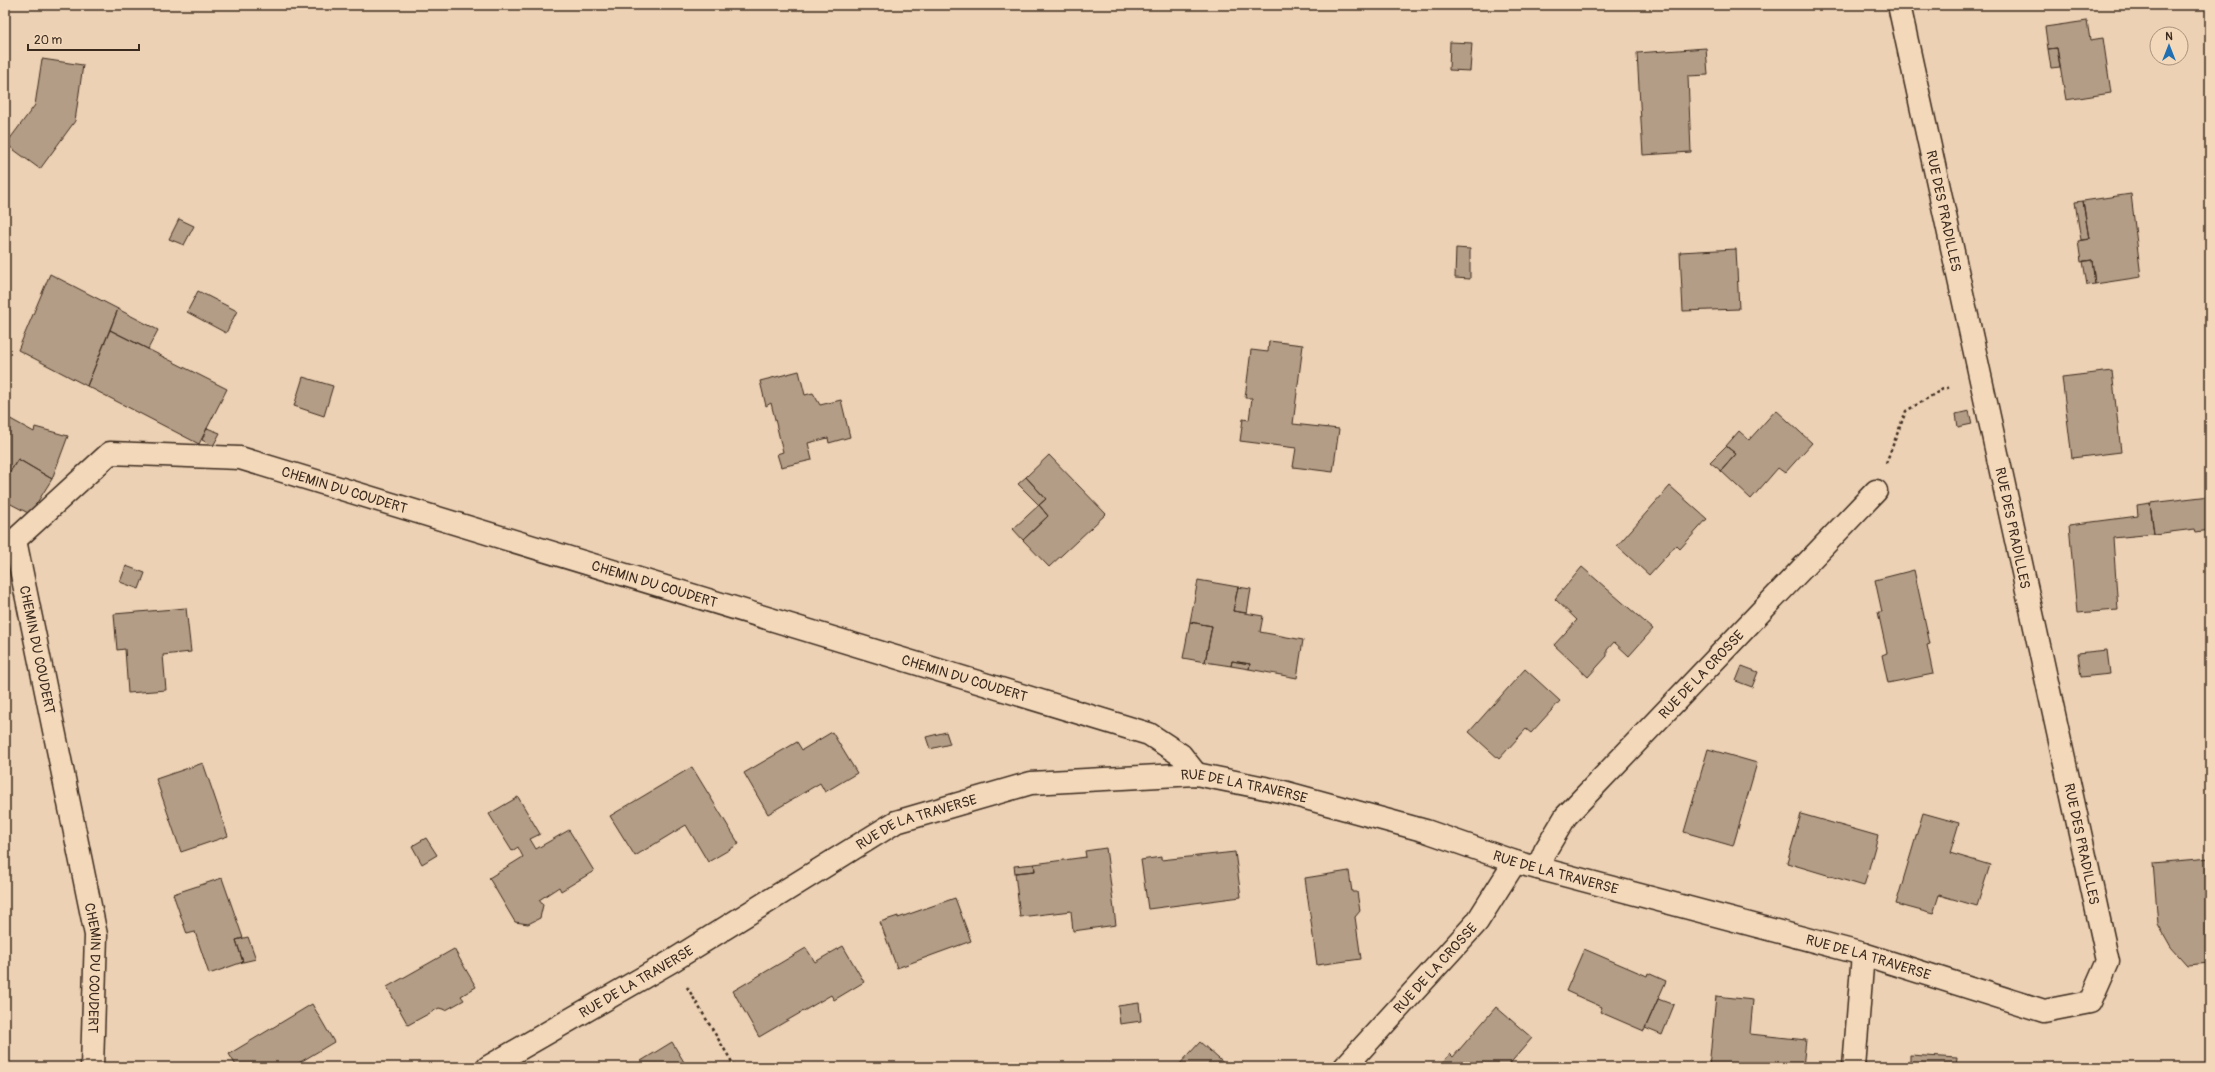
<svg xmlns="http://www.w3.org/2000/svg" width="2215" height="1072" viewBox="0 0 2215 1072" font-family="Pangolin,sans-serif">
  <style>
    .building { fill: #b49d86; stroke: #3b2a1e }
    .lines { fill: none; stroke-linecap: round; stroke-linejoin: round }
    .street-casing { stroke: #3b2a1e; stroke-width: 25 }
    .path { stroke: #3b2a1e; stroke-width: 2.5; stroke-dasharray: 3 3; stroke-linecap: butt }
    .street { stroke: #f3d8ba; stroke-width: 22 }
    .labels { text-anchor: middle; stroke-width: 4; stroke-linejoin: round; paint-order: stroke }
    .street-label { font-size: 14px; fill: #3b2a1e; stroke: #f3d8ba }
  </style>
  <rect width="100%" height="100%" fill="#ecd1b4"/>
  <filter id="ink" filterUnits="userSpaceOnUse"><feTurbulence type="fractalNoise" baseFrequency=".025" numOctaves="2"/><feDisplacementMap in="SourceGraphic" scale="8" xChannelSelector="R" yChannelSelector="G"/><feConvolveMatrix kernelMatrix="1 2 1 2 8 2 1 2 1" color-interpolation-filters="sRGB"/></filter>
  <g filter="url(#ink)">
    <path class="building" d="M2087,21L2090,40L2103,38L2111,93L2066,100L2057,48L2048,49L2045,27Z
      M1450,42L1472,43L1470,71L1449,70Z
      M1706,48L1708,75L1688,76L1691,152L1643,155L1637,53Z
      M2057,48L2060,67L2051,68L2048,49Z
      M42,59L83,65L75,121L40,169L6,144L35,105Z
      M2131,194L2141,277L2095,284L2092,260L2081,262L2078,241L2089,239L2083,201Z
      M2083,201L2089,239L2081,240L2075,202Z
      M179,219L194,226L184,245L169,239Z
      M1456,248L1470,249V279L1455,278Z
      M1736,249L1739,309L1683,311L1680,252Z
      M2092,260L2095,284L2087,285L2083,261Z
      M50,274L118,309L87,386L18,350Z
      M198,291L237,311L226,333L187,312Z
      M118,309L158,330L148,349L110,330Z
      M110,330L227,389L199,444L87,386Z
      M1269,341L1303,345L1293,424L1339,429L1333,472L1293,467L1296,448L1240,441L1243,419L1249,420L1252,398H1245L1251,350L1268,352Z
      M799,371L805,395L813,393L820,405L841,400L850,437L829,443L828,438L808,443L812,460L781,467L777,454L783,452L771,403L766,406L760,381Z
      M2112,371L2121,452L2072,458L2062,377Z
      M303,377L333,386L324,416L294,406Z
      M1776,410L1812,443L1785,473L1778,468L1751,499L1721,471L1736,454L1726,446L1739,431L1749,440Z
      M1969,411L1972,424L1958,427L1956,414Z
      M5,416L34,432L35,427L68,436L52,479L18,459L5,480Z
      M207,428L220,433L213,446L202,440Z
      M1726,446L1736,454L1721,471L1710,462Z
      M1049,455L1106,514L1049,567L1023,540L1048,516L1039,505L1046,499L1026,477Z
      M18,459L52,479L30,514L5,501V480Z
      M1026,477L1046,499L1039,505L1018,484Z
      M1670,486L1707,519L1680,549L1676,545L1649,575L1617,546Z
      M2210,496V530L2196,532L2195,529L2154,534L2150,503Z
      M2150,503L2154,534L2113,538L2118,610L2077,613L2069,525L2138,516L2137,505Z
      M1039,505L1048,516L1023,540L1013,529Z
      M126,566L145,573L139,589L120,582Z
      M1582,567L1653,629L1629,656L1614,642L1607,650V656L1588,677L1554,645L1577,620L1555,599Z
      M1914,570L1930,644L1927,645L1933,674L1888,683L1882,655L1887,653L1878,612H1882L1875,580Z
      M1198,580L1238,587L1233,611L1263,616L1260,632L1303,640L1297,678L1249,669L1250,664L1232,661L1231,666L1205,662L1212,626L1190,622Z
      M1238,587L1251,589L1247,613L1233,611Z
      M186,608L191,652L163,655L166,690L128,693L125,649L117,650L114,614Z
      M1190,622L1212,626L1205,662L1183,658Z
      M2107,650L2110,674L2081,677L2078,653Z
      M1232,661L1250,664L1249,669L1231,666Z
      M1742,666L1758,672L1752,687L1736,681Z
      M1525,669L1560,701L1531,733L1526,729L1499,759L1469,732Z
      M832,732L857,773L825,792L820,783L768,814L744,773L797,742L802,750Z
      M946,732L950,744L930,749L926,737Z
      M1708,749L1757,763L1733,846L1684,832Z
      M203,763L228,836L181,852L156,779Z
      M692,767L739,844L708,862L686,825L635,856L610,816Z
      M518,797L540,834L530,839L536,849L569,830L594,871L561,891L559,887L539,900L543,905L540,918L528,924L515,922L489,878L523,857L518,847L512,851L489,814Z
      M1923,813L1959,823L1950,853L1990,865L1977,906L1939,895L1933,914L1896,904Z
      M1801,814L1878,836L1864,886L1787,863Z
      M426,838L437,855L422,864L412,846Z
      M1106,848L1116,925L1073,931L1071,911L1020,917L1015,873L1035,871L1034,864L1086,857L1085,851Z
      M1235,852L1241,897L1148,909L1141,860L1161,857V860Z
      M2210,858V963L2187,965L2171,947L2158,924L2153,863Z
      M1034,864L1035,871L1015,873L1014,866Z
      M1349,871L1352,892H1357L1360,911L1355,917L1361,959L1317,965L1305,878Z
      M222,878L243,938L236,940L243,962L209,974L195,932L187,934L173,894Z
      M955,898L971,941L897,968L880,922L898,916V918Z
      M248,937L256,959L243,962L236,940Z
      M843,946L864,982L834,1000L831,995L759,1037L733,991L806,948L815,962Z
      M454,949L476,987L461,996L464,1000L446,1010L439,1008L408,1025L387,987Z
      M1584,949L1647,976L1648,973L1666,981L1644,1031L1600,1012L1602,1007L1566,991Z
      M1716,996L1753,1000L1750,1034L1806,1040L1803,1067H1709Z
      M1658,999L1674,1005L1662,1035L1645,1028Z
      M1139,1003L1141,1021L1120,1024L1118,1006Z
      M312,1004L334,1042L292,1067H237L229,1054Z
      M1496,1007L1532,1038L1507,1067H1439L1450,1054L1453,1057Z
      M672,1042L687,1067H639L641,1061Z
      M1200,1042L1228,1067H1177Z
      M1910,1055L1957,1058L1956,1067H1910Z"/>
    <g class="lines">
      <g class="street-casing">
        <g id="street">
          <path id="s1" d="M15,540L110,453L240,458L1149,734L1181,755L1196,774"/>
          <path id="s2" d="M15,540L96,935L92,1067"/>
          <path id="s3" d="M1538,868L1545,851L1566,816L1876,491"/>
          <path id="s4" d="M488,1067L672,961L896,822L1031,783L1196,774L1280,791L1426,831L1515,862L1863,954L2044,1011L2090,1002L2108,961L1899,5"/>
          <path id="s5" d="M1345,1067L1477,922L1515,862"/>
          <path d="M1854,1067L1863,954"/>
        </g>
      </g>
      <path class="path" d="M1886,463L1906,411L1943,389L1951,387
        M687,987L735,1067"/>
      <use href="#street" class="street"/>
    </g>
  </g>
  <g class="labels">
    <g class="street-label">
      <text transform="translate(1944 211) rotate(78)" y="5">RUE DES PRADILLES</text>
      <text dy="5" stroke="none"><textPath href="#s1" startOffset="368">CHEMIN DU COUDERT</textPath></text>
      <text transform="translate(2013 528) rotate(78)" y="5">RUE DES PRADILLES</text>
      <text dy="5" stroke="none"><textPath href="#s1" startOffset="692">CHEMIN DU COUDERT</textPath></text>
      <text dy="5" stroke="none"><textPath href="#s2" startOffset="112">CHEMIN DU COUDERT</textPath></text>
      <text dy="5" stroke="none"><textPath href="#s3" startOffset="255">RUE DE LA CROSSE</textPath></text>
      <text dy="5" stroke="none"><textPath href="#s1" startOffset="1016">CHEMIN DU COUDERT</textPath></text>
      <text dy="5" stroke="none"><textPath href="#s4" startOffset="831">RUE DE LA TRAVERSE</textPath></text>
      <text dy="5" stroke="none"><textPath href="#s4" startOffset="495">RUE DE LA TRAVERSE</textPath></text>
      <text transform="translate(2082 844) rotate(78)" y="5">RUE DES PRADILLES</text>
      <text dy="5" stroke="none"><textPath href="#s4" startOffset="1155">RUE DE LA TRAVERSE</textPath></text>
      <text dy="5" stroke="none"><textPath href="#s4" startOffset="1479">RUE DE LA TRAVERSE</textPath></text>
      <text dy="5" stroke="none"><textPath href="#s2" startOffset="436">CHEMIN DU COUDERT</textPath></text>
      <text dy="5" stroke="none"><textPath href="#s5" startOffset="134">RUE DE LA CROSSE</textPath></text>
      <text dy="5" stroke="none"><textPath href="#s4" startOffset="171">RUE DE LA TRAVERSE</textPath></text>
    </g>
  </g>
  <rect width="2215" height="1072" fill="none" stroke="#f3d8ba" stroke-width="20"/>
  <rect x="10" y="10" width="2195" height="1052" fill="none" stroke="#3b2a1e" stroke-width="1.5" filter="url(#ink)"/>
  <g transform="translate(2169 46)"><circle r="19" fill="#f3d8ba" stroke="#a9927c"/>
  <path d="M0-3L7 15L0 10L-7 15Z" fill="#1f6fb2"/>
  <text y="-6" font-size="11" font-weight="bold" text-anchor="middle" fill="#3b2a1e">N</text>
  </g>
  <path d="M28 44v6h111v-6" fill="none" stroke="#3b2a1e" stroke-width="2"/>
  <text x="34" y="44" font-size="12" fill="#3b2a1e" stroke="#f3d8ba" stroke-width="3" paint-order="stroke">20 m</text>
</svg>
